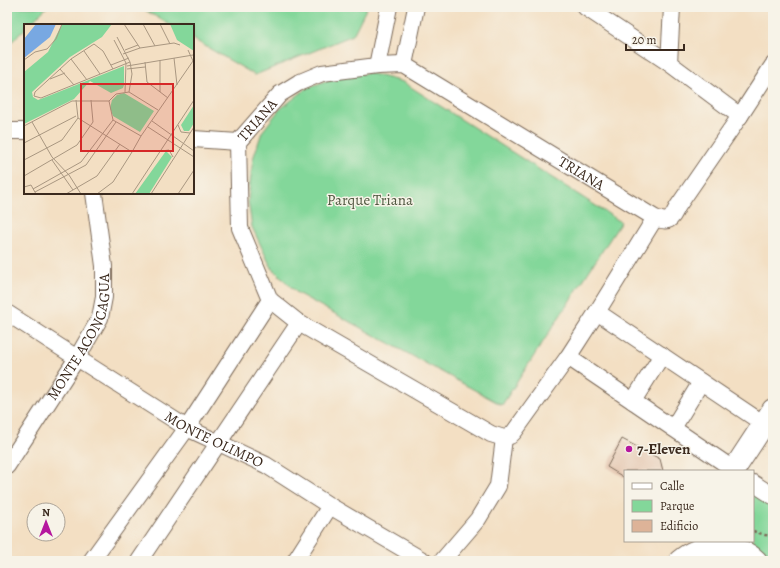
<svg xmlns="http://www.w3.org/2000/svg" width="780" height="568" viewBox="0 0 780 568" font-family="Alegreya,serif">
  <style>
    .green { fill: #83d79a; stroke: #5f805c }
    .building { fill: #ddb398 }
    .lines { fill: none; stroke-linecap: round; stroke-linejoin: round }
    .street-casing { stroke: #7b6958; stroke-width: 18 }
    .secondary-casing { stroke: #7b6958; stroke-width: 24 }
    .path { stroke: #7b6958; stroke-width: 2.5; stroke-dasharray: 3 3; stroke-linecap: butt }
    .street { stroke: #fff; stroke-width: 16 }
    .secondary { stroke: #fff; stroke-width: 22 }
    .poi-dot { fill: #b5179e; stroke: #f7f3e8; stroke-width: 1.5 }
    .labels { text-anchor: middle; stroke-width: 3; stroke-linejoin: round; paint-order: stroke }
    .street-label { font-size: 15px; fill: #3b2a1e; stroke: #f7f3e8 }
    .park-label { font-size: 15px; fill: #4d553d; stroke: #f7f3e8 }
    .poi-label { font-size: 15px; font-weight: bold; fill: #3b2a1e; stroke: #f7f3e8; text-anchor: start }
    .inset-road { fill: none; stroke: #a99781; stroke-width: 1 }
    .view { fill: #d62828; fill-opacity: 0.15; stroke: #d62828; stroke-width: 2 }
    .inset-edge { fill: none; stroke: #3b2a1e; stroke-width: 2 }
  </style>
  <rect width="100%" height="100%" fill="#f7f3e8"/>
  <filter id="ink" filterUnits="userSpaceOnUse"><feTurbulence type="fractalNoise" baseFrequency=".025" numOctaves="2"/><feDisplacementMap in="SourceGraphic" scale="8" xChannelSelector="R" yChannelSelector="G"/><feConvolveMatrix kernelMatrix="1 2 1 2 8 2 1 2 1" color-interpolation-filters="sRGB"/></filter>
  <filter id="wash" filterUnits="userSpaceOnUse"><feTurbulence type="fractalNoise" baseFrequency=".012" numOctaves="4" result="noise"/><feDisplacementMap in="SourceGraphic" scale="16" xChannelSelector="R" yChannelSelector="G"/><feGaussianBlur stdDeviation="0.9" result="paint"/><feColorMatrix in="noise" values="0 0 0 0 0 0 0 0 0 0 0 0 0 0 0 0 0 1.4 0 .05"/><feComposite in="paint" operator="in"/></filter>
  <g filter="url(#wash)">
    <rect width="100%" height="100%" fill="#f3dfc3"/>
    <path class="green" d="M7,7H47L29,25H25V29L7,46Z
      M140,7H367L353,35L255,75L193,39V25H170Z
      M369,73L403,82L621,222L502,405L297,293L271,267L252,227L248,200L253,159L262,132L279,110L307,88L336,77Z
      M753,490L773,501V558L759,548L744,541H753Z"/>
    <g id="blocks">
      <path class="building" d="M622,439L660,459L663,471H625V478L607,467Z"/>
    </g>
  </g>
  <g filter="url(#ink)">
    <use href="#blocks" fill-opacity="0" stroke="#7b6958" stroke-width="1"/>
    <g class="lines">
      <g class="street-casing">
        <g id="street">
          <path d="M585,7L669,63L740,116"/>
          <path d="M669,63L672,7"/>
          <path d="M404,65L416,7"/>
          <path d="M377,66L389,7"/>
          <path d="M7,131H25"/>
          <path d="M193,139L238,142"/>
          <path id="s1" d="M655,218L597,312L568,357L514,432L510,436L504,438L491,434L299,323L270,300L240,228L238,142L280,94L298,83L322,73L377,66L404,65L655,218C670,224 671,219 678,206L740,116L773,65"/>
          <path d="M597,312L773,430"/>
          <path id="s2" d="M7,313L77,358L187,428L266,465L330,506L424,561"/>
          <path d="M568,357L736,471"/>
          <path d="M633,401L662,355"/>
          <path d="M673,428L701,382"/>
          <path id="s3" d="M7,466L77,358L100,318L104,297V266L94,193"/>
          <path d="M753,483L773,496"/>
          <path d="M91,561L187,428L270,300"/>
          <path d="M139,561L299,323"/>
          <path d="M295,561L330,506"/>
          <path d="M442,561L478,519L498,486L504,438"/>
        </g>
      </g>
      <g class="secondary-casing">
        <path id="secondary" d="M733,471L773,410
          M680,561C700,543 736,542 756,561"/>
      </g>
      <path class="path" d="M753,531L765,535L773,536"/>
      <use href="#street" class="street"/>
      <use href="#secondary" class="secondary"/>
    </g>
  </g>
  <circle class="poi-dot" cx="629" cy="449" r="4"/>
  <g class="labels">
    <g class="street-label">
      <text dy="5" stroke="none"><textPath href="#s1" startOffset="734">TRIANA</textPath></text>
      <text dy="5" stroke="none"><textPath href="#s1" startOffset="1106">TRIANA</textPath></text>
      <text dy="5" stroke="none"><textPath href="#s3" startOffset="150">MONTE ACONCAGUA</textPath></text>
      <text dy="5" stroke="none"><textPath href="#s2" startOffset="243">MONTE OLIMPO</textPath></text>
    </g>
    <g class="park-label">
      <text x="370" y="205">Parque Triana</text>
    </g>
    <g class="poi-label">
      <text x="637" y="454">7-Eleven</text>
    </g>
  </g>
  <g transform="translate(24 24)">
    <rect width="170" height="170" fill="#f3dfc3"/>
    <path d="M38,0H88L78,13L46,33L8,68L9,73L14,76L22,73L100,42V61L99,64L87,69L66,57L50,75L0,100V48L24,28ZM146,0H170V27L153,16ZM100,69L130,87L116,108L89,92L86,84L88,76L93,71ZM170,81V99L165,107H160L157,101ZM142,127L148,133L125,170H111Z" fill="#83d79a"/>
    <path d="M12,0H32L26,13L0,34V15Z" fill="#78a8e2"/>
    <path class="inset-road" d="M100,0L116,24M119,0L131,22M136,0L146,20M93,13L106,38L108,50L105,68M90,16L102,39L101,68M101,26L114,21M60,27L76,50M99,30L116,24L150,19L156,21M150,34L153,61M47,35L63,56M0,36L11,28L23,25L32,15L38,0M136,36V68M121,38L123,58L144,74M87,41L105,34M103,42L169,31M36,45L50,61M89,45L79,27L70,20L47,35L11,68L10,72L17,74L106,38M103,45L121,43M26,55L41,49M52,76L54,94L108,128L89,158L73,170M128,97L170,127M8,98L28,133L45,151L57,170M154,101L157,108L166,109M0,102L48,77H85M124,103L170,133M117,112L89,96L85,77L92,70L105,68L134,86M117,112L169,37L164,26M0,119L52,92M137,127L145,126L149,133M108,128L117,112M0,136L38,116L54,94M28,136L49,166M0,152L53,121L69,98L67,76M0,163L7,161L12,170M9,165L57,138L89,96M11,168L62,141L92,98M42,170L73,152L96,120M108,170L170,76M127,170L170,103M154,170L170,146"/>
    <path class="view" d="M57,60H149V127H57Z"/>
    <rect width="170" height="170" class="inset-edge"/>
  </g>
  <rect width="780" height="568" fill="none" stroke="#f7f3e8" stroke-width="24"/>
  <rect x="624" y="470" width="130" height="72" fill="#f7f3e8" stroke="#aca397"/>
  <rect x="632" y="483" width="20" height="6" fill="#ffffff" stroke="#aca397"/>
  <text x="660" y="490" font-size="12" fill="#3b2a1e">Calle</text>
  <rect x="632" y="500" width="20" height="12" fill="#83d79a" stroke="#aca397"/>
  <text x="660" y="510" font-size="12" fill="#3b2a1e">Parque</text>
  <rect x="632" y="520" width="20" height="12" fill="#ddb398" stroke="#aca397"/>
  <text x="660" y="530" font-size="12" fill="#3b2a1e">Edificio</text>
  <g transform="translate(46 522)"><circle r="19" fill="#f7f3e8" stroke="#aca397"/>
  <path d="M0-3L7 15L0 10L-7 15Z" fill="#b5179e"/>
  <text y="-6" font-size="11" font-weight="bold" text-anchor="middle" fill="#3b2a1e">N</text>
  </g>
  <path d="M626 44v6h58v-6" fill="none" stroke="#3b2a1e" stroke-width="2"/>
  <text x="632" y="44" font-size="12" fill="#3b2a1e" stroke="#f7f3e8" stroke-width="3" paint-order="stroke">20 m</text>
</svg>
